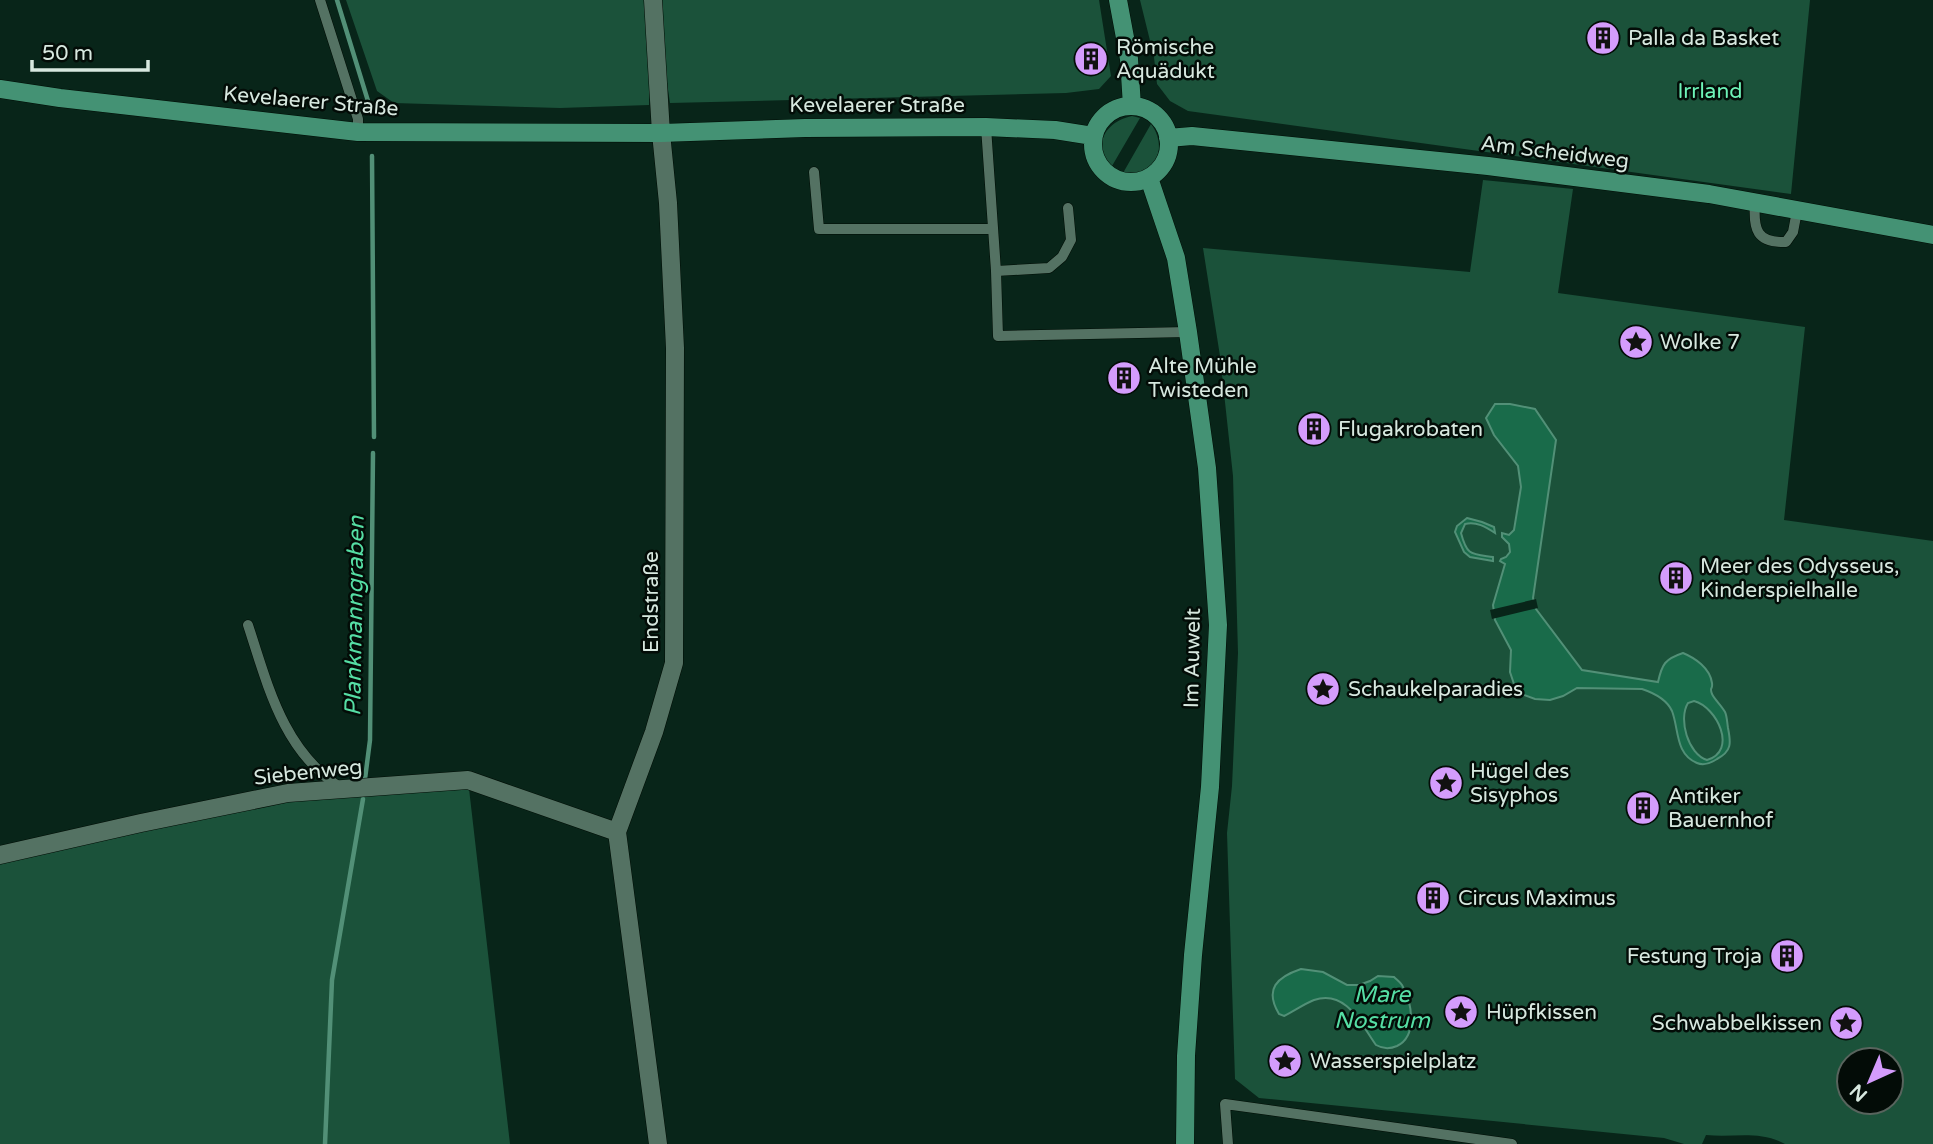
<svg xmlns="http://www.w3.org/2000/svg" width="1933" height="1144" viewBox="0 0 1933 1144" font-family="'Varela Round',sans-serif">
  <style>
    .green { fill: #1b523a; fill-rule: evenodd }
    .water { fill: #196b4a; stroke: #529077; stroke-width: 2; fill-rule: evenodd }
    .pier { fill: #082519 }
    .lines { fill: none; stroke-linecap: round; stroke-linejoin: round }
    .stream { stroke: #529077; stroke-width: 4.5 }
    .lane-casing { stroke: #000d05; stroke-width: 11 }
    .street-casing { stroke: #000d05; stroke-width: 19 }
    .secondary-casing { stroke: #000d05; stroke-width: 19 }
    .lane { stroke: #547263; stroke-width: 10 }
    .street { stroke: #547263; stroke-width: 18 }
    .secondary { stroke: #449274; stroke-width: 18 }
    .labels { text-anchor: middle; stroke-width: 5; stroke-linejoin: round; paint-order: stroke }
    .poi-label { font-size: 21px; fill: #d7e8df; stroke: #030c07; text-anchor: start }
    .park-label { font-size: 21px; fill: #6ef4b8; stroke: #030c07 }
    .street-label { font-size: 21px; fill: #d7e8df; stroke: #030c07 }
    .water-label { font-size: 23px; font-style: italic; fill: #55dea4; stroke: #030c07 }
  </style>
  <rect width="100%" height="100%" fill="#082519"/>
  <path class="green" d="M346,0H648L651,70L649,105L560,108L394,103L377,91Z
    M662,0H1099L1111,76L1099,89L1066,93L670,103L665,69Z
    M1140,0H1810L1791,194L1188,111L1170,101L1157,84L1154,57Z
    M1132,116L1140,118L1112,166C1090,145 1107,121 1132,116Z
    M1151,124C1169,148 1155,179 1123,173Z
    M1483,180L1573,189L1558,293L1805,327L1784,520L1933,541V1144H1785C1759,1130 1734,1138 1706,1135L1702,1144H1684L1664,1138L1259,1098L1235,1079L1227,833L1232,786L1238,653L1233,476L1220,356L1203,248L1470,272ZM1849,1060H1891V1102H1849Z
    M468,780L510,1144H0V855L288,793Z"/>
  <path class="water" d="M1495,404H1510L1535,409L1556,440L1533,598L1536,609L1582,670L1658,682C1662,664 1665,659 1683,653C1695,658 1710,668 1712,683C1713,691 1709,686 1712,694C1715,700 1721,705 1725,712C1727,716 1727,722 1728,728C1731,743 1732,751 1717,759C1711,763 1704,766 1697,763C1675,754 1679,729 1672,711C1667,700 1654,693 1642,689L1577,688L1563,696L1550,700L1535,699L1524,695L1515,687L1510,672L1511,650L1495,620L1493,605L1505,564L1500,561L1501,559L1506,557L1510,552L1509,544L1502,537V533L1509,535L1514,530L1521,487L1518,466L1494,435L1486,418ZM1694,701C1717,707 1738,751 1707,760C1688,754 1678,719 1688,703Z
    M1467,518L1482,522L1494,527L1495,533C1486,527 1476,521 1465,524L1461,533C1467,556 1471,554 1493,557V561L1470,557L1464,552L1455,532L1457,526Z
    M1301,969L1323,972L1347,985H1359L1370,981L1378,976L1394,977C1397,980 1400,982 1402,985C1412,1002 1418,1036 1397,1046C1390,1049 1383,1049 1376,1045C1361,1024 1346,989 1314,1000C1304,1004 1294,1011 1284,1016L1279,1014C1264,989 1277,977 1301,969Z"/>
  <path class="pier" d="M1536,599L1538,608L1492,619L1490,610Z"/>
  <g class="lines">
    <path class="stream" d="M337,0L368,101
      M372,156L374,437
      M365,779L370,740L373,453
      M325,1144L332,980L363,799"/>
    <g class="lane-casing">
      <path id="lane" d="M320,0L358,119V132
        M986,127L996,271L998,336L1188,332
        M814,172L819,229H993
        M1755,203C1753,230 1757,243 1786,242L1793,232L1797,211
        M996,271L1049,268L1062,257L1071,240L1068,208
        M248,625C268,686 283,751 341,788
        M1228,1144L1225,1104L1512,1144"/>
    </g>
    <g class="street-casing">
      <path id="street" d="M653,0L661,133L668,203L675,348L674,663L654,732L617,832L658,1144
        M0,855L141,823L288,793L468,780L617,832"/>
    </g>
    <g class="secondary-casing">
      <path id="secondary" d="M1118,0L1129,59L1132,106
        M0,89L60,98L358,132L661,133L805,128L986,127L1055,130L1093,136
        M1093 144a38 38 0 1 1 76 0a38 38 0 1 1-76 0Z
        M1168,138L1192,136L1488,166L1709,194L1933,235
        M1149,178L1176,258L1188,332L1207,468L1218,625L1210,787L1193,955L1186,1056L1185,1144"/>
    </g>
    <use href="#lane" class="lane"/>
    <use href="#street" class="street"/>
    <use href="#secondary" class="secondary"/>
  </g>
  <defs>
    <g id="building-disc" transform="scale(1.75)"><circle r="9.5" fill="#d49cfc" stroke="#030c07"/><path d="M-4-6H4V6H1V3H-1V6H-4ZM-2.5-4.3h1.7v1.8h-1.7ZM.8-4.3h1.7v1.8H.8ZM-2.5-1h1.7V.8h-1.7ZM.8-1h1.7V.8H.8Z" fill="#111"/></g>
    <g id="sight-disc" transform="scale(1.75)"><circle r="9.5" fill="#d49cfc" stroke="#030c07"/><path d="M0-6L1.8-2.2L6-1.7L2.9 1.2L3.7 5.4L0 3.3L-3.7 5.4L-2.9 1.2L-6-1.7L-1.8-2.2Z" fill="#111"/></g>
  </defs>
  <g fill-rule="evenodd">
    <use href="#building-disc" x="1603" y="38"/>
    <use href="#building-disc" x="1091" y="59"/>
    <use href="#sight-disc" x="1636" y="342"/>
    <use href="#building-disc" x="1124" y="378"/>
    <use href="#building-disc" x="1314" y="429"/>
    <use href="#building-disc" x="1676" y="578"/>
    <use href="#sight-disc" x="1323" y="689"/>
    <use href="#sight-disc" x="1446" y="783"/>
    <use href="#building-disc" x="1643" y="808"/>
    <use href="#building-disc" x="1433" y="898"/>
    <use href="#building-disc" x="1787" y="956"/>
    <use href="#sight-disc" x="1461" y="1012"/>
    <use href="#sight-disc" x="1846" y="1023"/>
    <use href="#sight-disc" x="1285" y="1061"/>
  </g>
  <g class="labels">
    <g class="poi-label">
      <text x="1628" y="45">Palla da Basket</text>
      <text x="1116" y="54">Römische<tspan x="1116" dy="24">Aquädukt</tspan></text>
      <text x="1660" y="349">Wolke 7</text>
      <text x="1148" y="373">Alte Mühle<tspan x="1148" dy="24">Twisteden</tspan></text>
      <text x="1338" y="436">Flugakrobaten</text>
      <text x="1700" y="573">Meer des Odysseus,<tspan x="1700" dy="24">Kinderspielhalle</tspan></text>
      <text x="1348" y="696">Schaukelparadies</text>
      <text x="1470" y="778">Hügel des<tspan x="1470" dy="24">Sisyphos</tspan></text>
      <text x="1668" y="803">Antiker<tspan x="1668" dy="24">Bauernhof</tspan></text>
      <text x="1458" y="905">Circus Maximus</text>
      <text x="1762" y="963" text-anchor="end">Festung Troja</text>
      <text x="1486" y="1019">Hüpfkissen</text>
      <text x="1822" y="1030" text-anchor="end">Schwabbelkissen</text>
      <text x="1310" y="1068">Wasserspielplatz</text>
    </g>
    <g class="park-label">
      <text x="1710" y="98">Irrland</text>
    </g>
    <g class="street-label">
      <text transform="translate(311 101) rotate(5)" y="7">Kevelaerer Straße</text>
      <text x="877" y="112">Kevelaerer Straße</text>
      <text transform="translate(1555 152) rotate(7)" y="7">Am Scheidweg</text>
      <text transform="translate(651 602) rotate(-90)" y="7">Endstraße</text>
      <text transform="translate(1192 658) rotate(-89)" y="7">Im Auwelt</text>
      <text transform="translate(308 772) rotate(-6)" y="7">Siebenweg</text>
    </g>
    <g class="water-label">
      <text transform="translate(354 616) rotate(-89)" y="8">Plankmanngraben</text>
      <text x="1382" y="1002">Mare<tspan x="1382" dy="26">Nostrum</tspan></text>
    </g>
  </g>
  <g transform="translate(1870 1081) rotate(224)"><circle r="33" fill="#030c07" stroke="#58645d" stroke-width="2"/>
  <path d="M0-5L12 26L0 18L-12 26Z" fill="#d49cfc"/>
  <text y="-10" font-size="19" font-weight="bold" text-anchor="middle" fill="#d7e8df">N</text>
  </g>
  <path d="M32 60v10h116v-10" fill="none" stroke="#d7e8df" stroke-width="3.5"/>
  <text x="42" y="60" font-size="21" fill="#d7e8df" stroke="#030c07" stroke-width="5" paint-order="stroke">50 m</text>
</svg>
